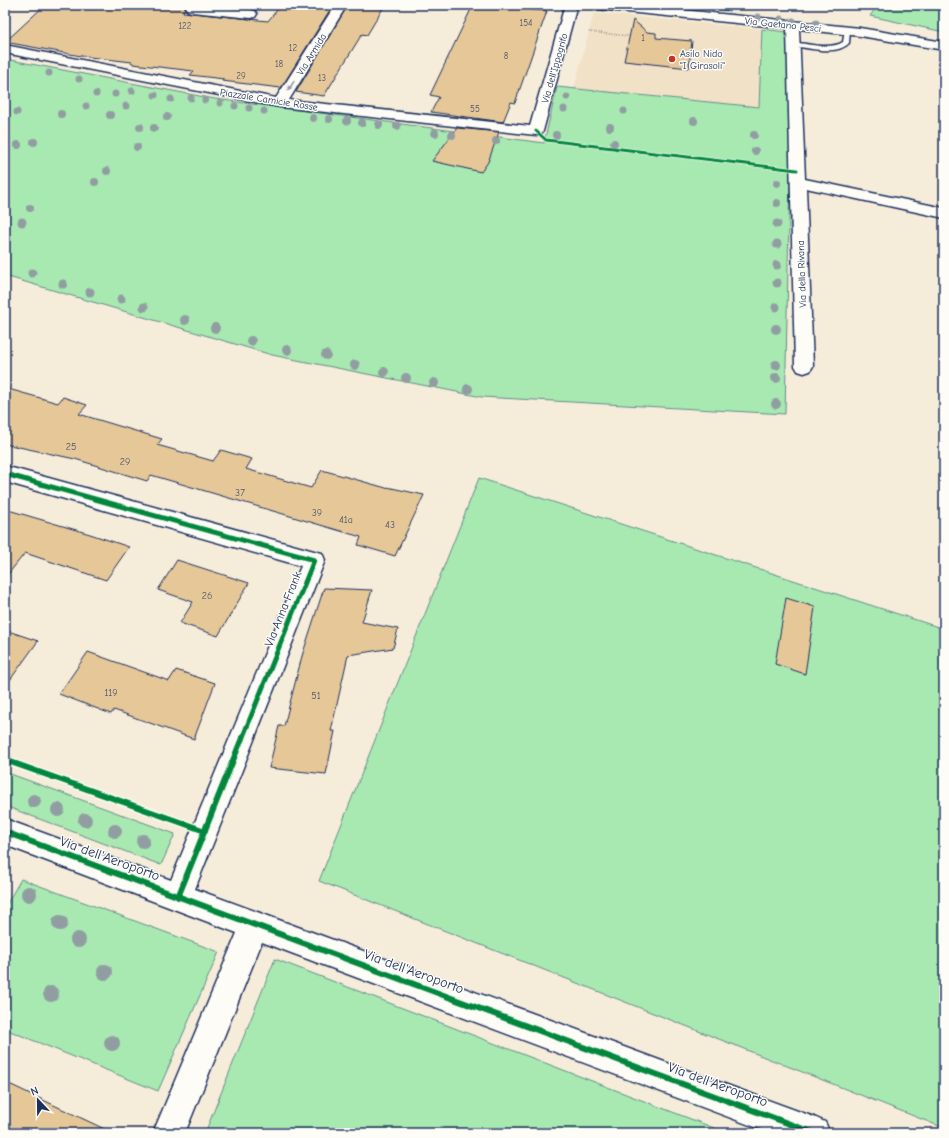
<svg xmlns="http://www.w3.org/2000/svg" width="949" height="1138" viewBox="0 0 949 1138" font-family="'Comic Neue',sans-serif">
  <style>
    .built { fill: #f1e1c6 }
    .green { fill: #a8e9b2; stroke: #628c88 }
    .building { fill: #e5c798; stroke: #1b2f5e }
    .lines { fill: none; stroke-linecap: round; stroke-linejoin: round }
    .service-casing { stroke: #1b2f5e; stroke-width: 3 }
    .minor-casing { stroke: #1b2f5e; stroke-width: 3 }
    .path { stroke: #1b2f5e; stroke-width: 1.5; stroke-dasharray: 0.5 2; stroke-linecap: butt }
    .service { fill: #fdfcf7; fill-rule: evenodd }
    .minor { fill: #fdfcf7; fill-rule: evenodd }
    .cycleway-far2-casing { stroke: #fdfcf7; stroke-width: 4.5 }
    .cycleway-far1-casing { stroke: #fdfcf7; stroke-width: 8 }
    .cycleway-casing { stroke: #fdfcf7; stroke-width: 9 }
    .cycleway-far2 { stroke: #00873e; stroke-width: 3 }
    .cycleway-far1 { stroke: #00873e; stroke-width: 5 }
    .cycleway { stroke: #00873e; stroke-width: 6 }
    .tree { fill: #919ea1 }
    .oneway { fill: #8c96aa }
    .poi-dot { fill: #c8321e; stroke: #fdfcf7; stroke-width: 1.5 }
    .labels { text-anchor: middle; stroke-width: 3; stroke-linejoin: round; paint-order: stroke }
    .far-number-label { font-size: 9px; fill: #4e556c }
    .far-street-label { font-size: 10px; fill: #1b2f5e; stroke: #fdfcf7 }
    .far-poi-label { font-size: 10px; fill: #1b2f5e; stroke: #fdfcf7; text-anchor: start }
    .number-label { font-size: 10px; fill: #4e556c }
    .street-label { font-size: 12px; fill: #1b2f5e; stroke: #fdfcf7 }
    .near-street-label { font-size: 14px; fill: #1b2f5e; stroke: #fdfcf7 }
  </style>
  <rect width="100%" height="100%" fill="#f6ecda"/>
  <filter id="ink" filterUnits="userSpaceOnUse"><feTurbulence type="fractalNoise" baseFrequency=".025" numOctaves="2"/><feDisplacementMap in="SourceGraphic" scale="8" xChannelSelector="R" yChannelSelector="G"/><feConvolveMatrix kernelMatrix="1 2 1 2 8 2 1 2 1" color-interpolation-filters="sRGB"/></filter>
  <g filter="url(#ink)">
    <path class="built" d="M594,13L762,29L759,107L574,89Z"/>
    <path class="green" d="M671,5H713L730,7V11Z
      M878,5H944V32L870,16Z
      M762,29L787,32L790,170L785,414L482,397L272,355L5,276V59L215,99L544,143L557,87L759,107Z
      M479,478L944,629V1128L319,881Z
      M5,772L175,834L161,865L5,806Z
      M21,879L219,952L158,1091L5,1029V907Z
      M275,959L727,1133H205Z"/>
    <path class="building" d="M45,5H186L183,12L268,21L281,5H333L281,88L222,81L224,79L190,75L194,71L133,64L132,62L81,56L5,42Z
      M348,5H385L367,35L362,34L324,96L296,92Z
      M473,5L547,11L515,103L511,102L503,122L431,112L439,97L430,95Z
      M633,20L647,32L656,33V38L692,41L689,68L624,61Z
      M457,128L499,132L488,162L481,172L432,161Z
      M5,388L58,403L63,397L87,405L79,414L162,439L157,445L213,461L221,450L252,459L246,469L311,488L322,470L386,488L387,487L424,495L395,556L358,545L361,537L151,475L147,481L75,459L5,444Z
      M5,509L90,534L129,547L106,580L25,553L5,578Z
      M177,560L249,583L218,636L180,623L193,602L158,590Z
      M324,588L372,590L362,622L398,629L393,648L348,655L331,731H335L326,774L269,768L279,726H284L302,656Z
      M786,598L815,607L805,674L775,664Z
      M5,630L38,641L5,687Z
      M88,652L169,681L176,670L215,683L194,739L114,710L111,714L59,694Z
      M5,1082L113,1133H5Z"/>
    <g class="lines">
      <g class="service-casing">
        <path id="service" d="M845,30L850,31L849,43C837,56 809,48 793,46L790,44L793,42C807,44 830,50 843,42Z"/>
      </g>
      <g class="minor-casing">
        <path id="minor" d="M188,5H198L251,10L255,11L257,14L255,17L251,18L192,12L188,11L186,8Z
          M335,5H347L289,100L530,126L565,5H577L543,131L541,134L536,135L280,107L5,53V45L276,98Z
          M591,5H632L860,28L944,42V50L860,36L799,29L805,179L944,208V218L806,188L813,366L810,371L804,373L798,371L795,366L787,28L597,9L593,8Z
          M5,466L314,551L322,553L325,560L195,889L814,1117L825,1122L830,1133H771L262,942L185,1133H153L237,933L5,845V819L171,880L301,566L5,482Z"/>
      </g>
      <path class="path" d="M589,32L630,36"/>
      <use href="#service" class="service"/>
      <use href="#minor" class="minor"/>
      <g class="cycleway-far2-casing">
        <path id="cycleway-far2" d="M536,131L546,140L797,170"/>
      </g>
      <g class="cycleway-far1-casing">
        <path id="cycleway-far1" d="M5,474L314,560L242,739"/>
      </g>
      <g class="cycleway-casing">
        <path id="cycleway" d="M5,760L205,831
          M5,832L814,1133
          M178,897L242,738"/>
      </g>
      <use href="#cycleway-far2" class="cycleway-far2"/>
      <use href="#cycleway-far1" class="cycleway-far1"/>
      <use href="#cycleway" class="cycleway"/>
    </g>
    <g class="tree">
      <circle cx="758" cy="17" r="3.5"/>
      <circle cx="781" cy="19" r="3.5"/>
      <circle cx="793" cy="21" r="3.5"/>
      <circle cx="816" cy="23" r="3.5"/>
      <circle cx="49" cy="73" r="3.5"/>
      <circle cx="79" cy="79" r="3.5"/>
      <circle cx="132" cy="91" r="3.5"/>
      <circle cx="96" cy="94" r="3.5"/>
      <circle cx="115" cy="94" r="3.5"/>
      <circle cx="155" cy="95" r="3.5"/>
      <circle cx="567" cy="97" r="3.5"/>
      <circle cx="191" cy="98" r="3.5"/>
      <circle cx="171" cy="99" r="3.5"/>
      <circle cx="205" cy="100" r="3.5"/>
      <circle cx="220" cy="103" r="3.5"/>
      <circle cx="86" cy="106" r="3.5"/>
      <circle cx="126" cy="106" r="3.5"/>
      <circle cx="235" cy="106" r="3.5"/>
      <circle cx="249" cy="108" r="3.5"/>
      <circle cx="564" cy="109" r="3.5"/>
      <circle cx="264" cy="111" r="3.5"/>
      <circle cx="624" cy="111" r="3.5"/>
      <circle cx="17" cy="112" r="3.5"/>
      <circle cx="61" cy="114" r="4"/>
      <circle cx="110" cy="115" r="4"/>
      <circle cx="167" cy="117" r="4"/>
      <circle cx="313" cy="118" r="4"/>
      <circle cx="329" cy="119" r="4"/>
      <circle cx="347" cy="121" r="4"/>
      <circle cx="694" cy="121" r="4"/>
      <circle cx="362" cy="123" r="4"/>
      <circle cx="379" cy="125" r="4"/>
      <circle cx="397" cy="126" r="4"/>
      <circle cx="140" cy="127" r="4"/>
      <circle cx="610" cy="127" r="4"/>
      <circle cx="154" cy="128" r="4"/>
      <circle cx="435" cy="133" r="4"/>
      <circle cx="452" cy="135" r="4"/>
      <circle cx="556" cy="135" r="4"/>
      <circle cx="754" cy="135" r="4"/>
      <circle cx="496" cy="141" r="4"/>
      <circle cx="34" cy="142" r="4"/>
      <circle cx="614" cy="143" r="4"/>
      <circle cx="18" cy="145" r="4"/>
      <circle cx="137" cy="147" r="4"/>
      <circle cx="755" cy="151" r="4"/>
      <circle cx="107" cy="171" r="4"/>
      <circle cx="95" cy="182" r="4"/>
      <circle cx="777" cy="183" r="4"/>
      <circle cx="777" cy="203" r="4"/>
      <circle cx="30" cy="208" r="4"/>
      <circle cx="22" cy="222" r="4.5"/>
      <circle cx="777" cy="224" r="4.5"/>
      <circle cx="777" cy="244" r="4.5"/>
      <circle cx="777" cy="265" r="4.5"/>
      <circle cx="32" cy="273" r="4.5"/>
      <circle cx="777" cy="283" r="4.5"/>
      <circle cx="63" cy="284" r="4.5"/>
      <circle cx="90" cy="292" r="4.5"/>
      <circle cx="121" cy="299" r="4.5"/>
      <circle cx="144" cy="307" r="4.5"/>
      <circle cx="776" cy="307" r="4.5"/>
      <circle cx="185" cy="320" r="5"/>
      <circle cx="215" cy="328" r="5"/>
      <circle cx="776" cy="329" r="5"/>
      <circle cx="251" cy="341" r="5"/>
      <circle cx="287" cy="350" r="5"/>
      <circle cx="326" cy="355" r="5"/>
      <circle cx="355" cy="365" r="5"/>
      <circle cx="776" cy="365" r="5"/>
      <circle cx="384" cy="372" r="5"/>
      <circle cx="406" cy="378" r="5"/>
      <circle cx="776" cy="378" r="5"/>
      <circle cx="434" cy="383" r="5"/>
      <circle cx="468" cy="389" r="5"/>
      <circle cx="776" cy="404" r="5"/>
      <circle cx="34" cy="801" r="7"/>
      <circle cx="58" cy="810" r="7"/>
      <circle cx="85" cy="820" r="7"/>
      <circle cx="115" cy="831" r="7"/>
      <circle cx="143" cy="841" r="7"/>
      <circle cx="29" cy="894" r="8"/>
      <circle cx="60" cy="923" r="8"/>
      <circle cx="78" cy="940" r="8"/>
      <circle cx="105" cy="972" r="8"/>
      <circle cx="51" cy="994" r="8"/>
      <circle cx="112" cy="1043" r="8"/>
    </g>
    <defs><path id="oneway-solid" d="M-6-.8H1V-3.2L6.5 0L1 3.2V.8H-6Z"/></defs>
    <use class="oneway" href="#oneway-solid" transform="translate(291 86) rotate(122)"/>
  </g>
  <circle class="poi-dot" cx="672" cy="59" r="4"/>
  <g class="labels">
    <g class="far-number-label">
      <text x="526" y="26">154</text>
      <text x="185" y="29">122</text>
      <text x="643" y="41">1</text>
      <text x="293" y="51">12</text>
      <text x="506" y="59">8</text>
      <text x="279" y="67">18</text>
      <text x="241" y="79">29</text>
      <text x="322" y="81">13</text>
      <text x="475" y="112">55</text>
    </g>
    <g class="far-street-label">
      <text transform="translate(783 24) rotate(6)" y="4">Via Gaetano Pesci</text>
      <text transform="translate(311 54) rotate(-58)" y="4">Via Armida</text>
      <text transform="translate(554 68) rotate(-74)" y="4">Via dell'Ippogrifo</text>
      <text transform="translate(269 99) rotate(9)" y="4">Piazzale Camicie Rosse</text>
      <text transform="translate(801 274) rotate(-92)" y="4">Via della Rivana</text>
    </g>
    <g class="far-poi-label">
      <text x="680" y="57">Asilo Nido<tspan x="680" dy="12">"I Girasoli"</tspan></text>
    </g>
    <g class="number-label">
      <text x="71" y="450">25</text>
      <text x="125" y="465">29</text>
      <text x="240" y="496">37</text>
      <text x="317" y="516">39</text>
      <text x="346" y="523">41a</text>
      <text x="390" y="528">43</text>
      <text x="207" y="599">26</text>
      <text x="111" y="696">119</text>
      <text x="316" y="699">51</text>
    </g>
    <g class="street-label">
      <text transform="translate(283 609) rotate(-68)" y="4">Via Anna Frank</text>
    </g>
    <g class="near-street-label">
      <text transform="translate(110 858) rotate(20)" y="5">Via dell'Aeroporto</text>
      <text transform="translate(414 971) rotate(20)" y="5">Via dell'Aeroporto</text>
      <text transform="translate(718 1084) rotate(20)" y="5">Via dell'Aeroporto</text>
    </g>
  </g>
  <rect width="949" height="1138" fill="none" stroke="#fdfcf7" stroke-width="20"/>
  <rect x="10" y="10" width="929" height="1118" fill="none" stroke="#1b2f5e" stroke-width="1.5" filter="url(#ink)"/>
  <g transform="translate(38 1100) rotate(338)" stroke="#fdfcf7" stroke-width="3" paint-order="stroke">
  <path d="M0-3L7 15L0 10L-7 15Z" fill="#1b2f5e"/>
  <text y="-6" font-size="11" font-weight="bold" text-anchor="middle" fill="#1b2f5e">N</text>
  </g>
</svg>
